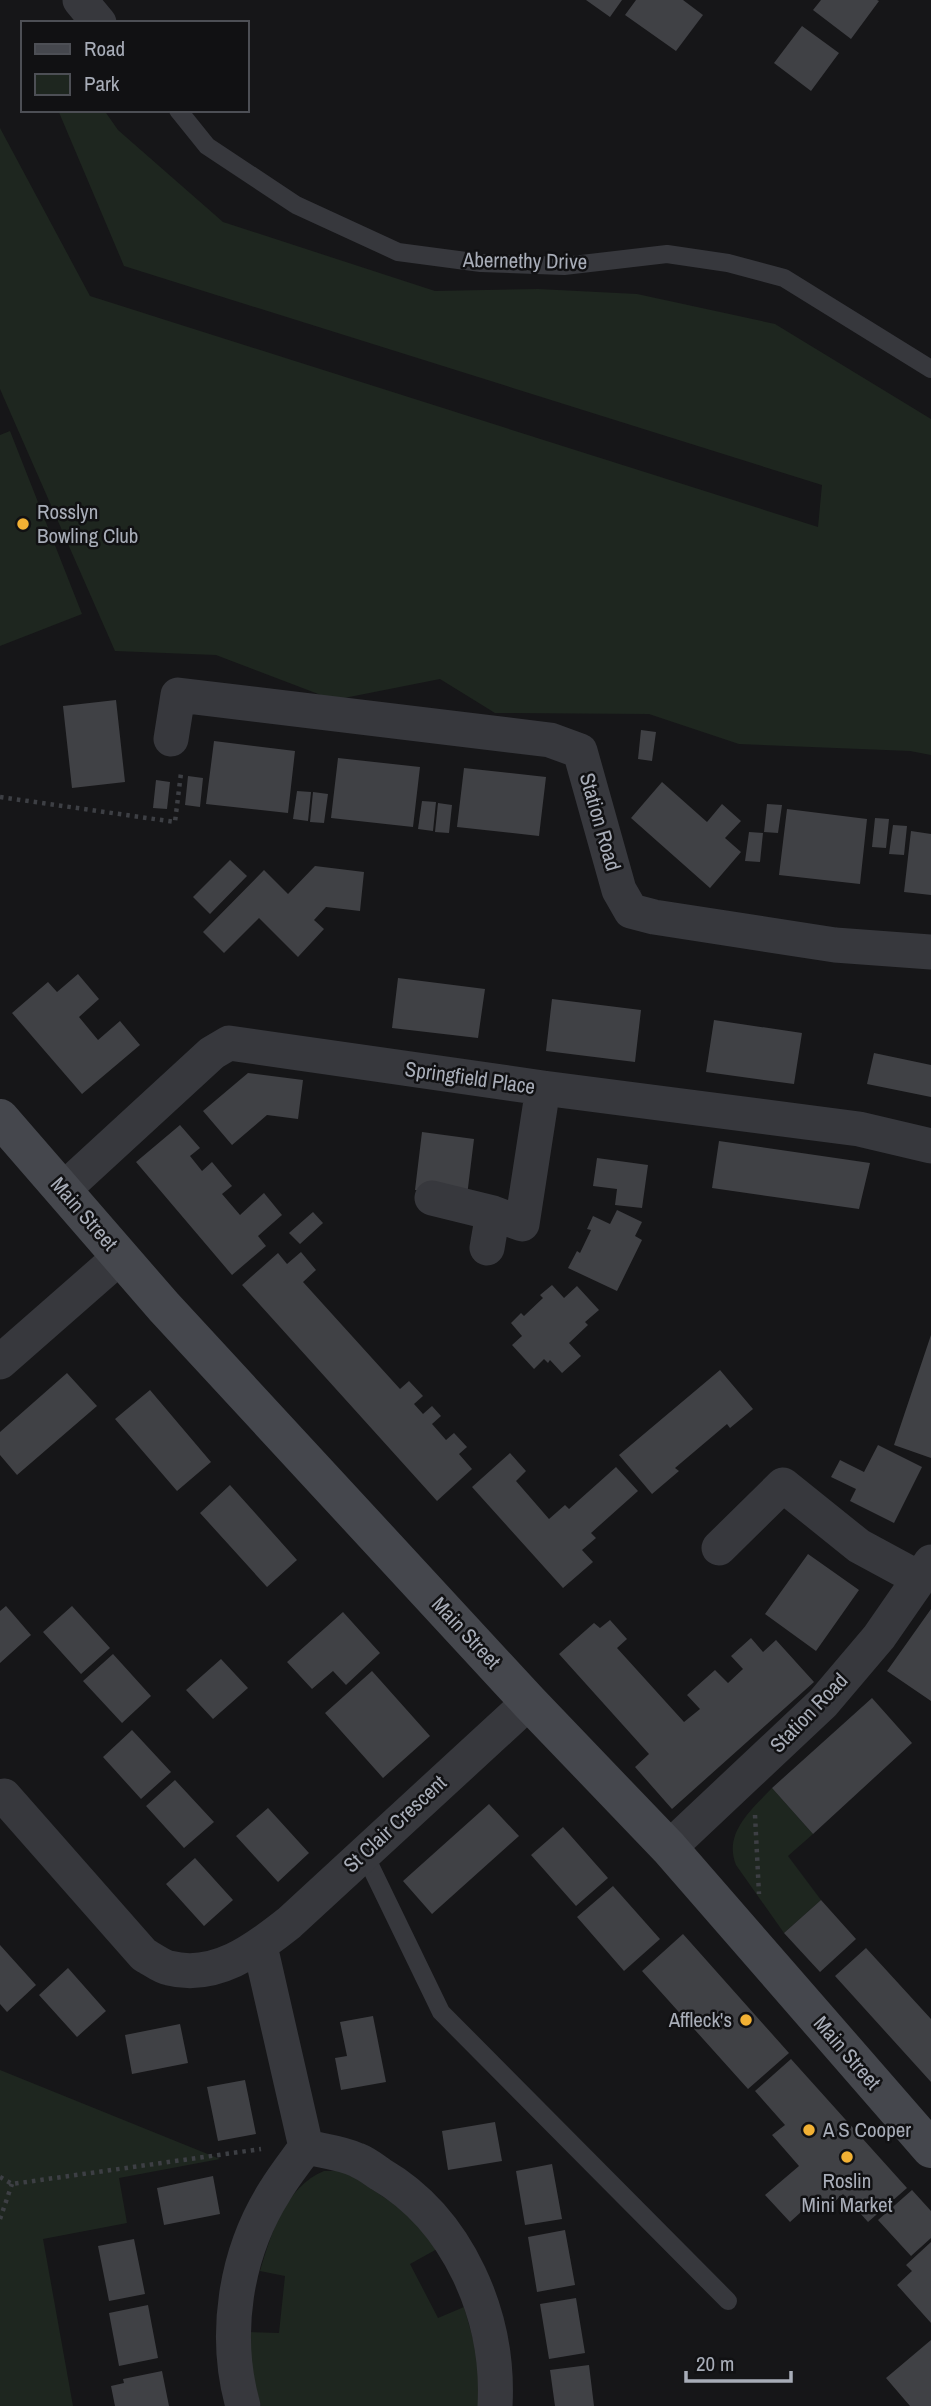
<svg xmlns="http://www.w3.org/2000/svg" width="931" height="2406" viewBox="0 0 931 2406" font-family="'Archivo Narrow',sans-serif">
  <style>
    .green { fill: #1e261f }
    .building { fill: #404145 }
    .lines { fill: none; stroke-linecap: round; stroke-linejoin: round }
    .path { stroke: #3d3f44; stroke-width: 4.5; stroke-dasharray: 3.5 5; stroke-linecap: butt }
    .lane { stroke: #37383d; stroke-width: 18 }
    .street { stroke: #37383d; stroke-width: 35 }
    .secondary { stroke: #45474d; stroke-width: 38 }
    .poi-dot { fill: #f2b134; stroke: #111113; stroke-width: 2.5 }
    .labels { text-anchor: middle; stroke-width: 5; stroke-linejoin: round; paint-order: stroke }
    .street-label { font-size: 21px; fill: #a8adb8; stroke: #111113 }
    .poi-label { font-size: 21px; fill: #a8adb8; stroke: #111113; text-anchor: start }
  </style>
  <rect width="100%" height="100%" fill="#161618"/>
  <path class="green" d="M58,110H104L118,130L223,222L435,291L538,289L637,294L775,324L931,419V755L910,751L739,744L649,714L495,713L440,679L334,700L216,655L115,651L0,389V128L90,296L818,527L822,485L124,266Z
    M10,431L82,614L0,646V435Z
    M772,1788L813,1834L788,1856L821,1900L784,1933L736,1865C723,1833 752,1809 772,1788Z
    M0,2070L220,2159L119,2178L127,2223L43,2239L73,2406H0Z
    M324,2171H345L416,2219L437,2249L410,2264L438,2318L464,2307L477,2353L480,2406H261L254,2382L247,2332L279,2333L285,2276L260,2271C271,2234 285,2187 324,2171Z"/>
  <path class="building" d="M586,0H622L610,17Z
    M636,0H683L703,15L676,51L625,15Z
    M821,0H877L879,1L851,39L813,10Z
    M802,26L839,53L811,91L774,63Z
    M116,700L125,782L72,788L63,706Z
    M641,730L656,732L652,761L638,759Z
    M214,741L295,751L288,813L206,804Z
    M338,758L420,767L413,827L331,818Z
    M464,768L546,777L539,836L457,827Z
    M188,776L203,778L200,807L185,805Z
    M156,780L170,782L167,809L153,808Z
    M662,782L707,822L722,804L741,821L725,838L741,852L710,888L631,818Z
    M297,791L311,792L308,821L293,819Z
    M313,792L328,794L324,823L310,822Z
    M422,801L436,802L433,831L418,829Z
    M438,803L452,805L449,833L435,832Z
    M767,804L782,805L778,833L764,832Z
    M787,809L867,819L860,884L779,875Z
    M875,818L889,819L886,848L872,847Z
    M893,825L907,826L904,855L889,854Z
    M911,831L931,834V895L904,892Z
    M749,832L763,833L760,862L745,861Z
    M230,860L247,876L210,914L193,897Z
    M315,866L364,872L360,911L326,907L314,920L324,929L298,957L259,918L224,953L203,932L264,870L288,894Z
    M78,974L99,999L79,1017L98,1040L120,1021L140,1045L82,1094L12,1013L48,982L57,992Z
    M398,978L485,989L478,1038L392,1028Z
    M552,999L641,1010L635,1062L546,1051Z
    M714,1020L802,1033L794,1084L706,1072Z
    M874,1053L931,1065V1097L867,1084Z
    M248,1073L303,1080L298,1119L267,1115L232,1145L203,1111Z
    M180,1125L200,1148L190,1156L202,1171L212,1162L232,1186L222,1194L240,1215L264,1193L282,1215L258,1236L266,1246L232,1275L136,1162Z
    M422,1132L474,1139L467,1196L415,1190Z
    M719,1141L870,1163L859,1209L712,1188Z
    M597,1158L648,1165L642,1208L615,1205L617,1189L593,1186Z
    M617,1210L642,1222L635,1236L642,1240L617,1291L568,1268L577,1251L580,1253L591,1230L587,1229L593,1216L610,1224Z
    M313,1212L323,1223L300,1244L289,1233Z
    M301,1252L316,1270L303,1282L400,1389L409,1381L423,1396L414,1404L423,1414L432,1406L441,1416L432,1424L446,1440L454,1433L467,1447L459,1454L472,1469L437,1501L242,1285L278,1253L287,1264Z
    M552,1285L564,1298L577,1286L599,1310L585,1322L588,1325L569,1343L581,1356L562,1373L550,1360L548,1363L544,1359L534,1369L512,1345L522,1336L511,1323L521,1313L524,1316L543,1298L540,1295Z
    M931,1335V1458L894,1445Z
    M720,1370L753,1409L730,1428L727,1424L675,1468L679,1471L652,1494L619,1455Z
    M67,1373L97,1406L17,1475L0,1455V1432Z
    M150,1390L211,1462L177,1491L115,1419Z
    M878,1445L922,1467L894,1523L850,1501L856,1489L831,1477L840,1460L864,1472Z
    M510,1453L526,1471L516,1481L549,1519L565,1505L569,1509L616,1467L638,1491L591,1533L596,1538L582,1550L593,1562L563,1588L472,1487Z
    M230,1485L297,1560L267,1587L200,1513Z
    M808,1554L859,1590L816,1651L765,1614Z
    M6,1606L31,1635L0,1663V1611Z
    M72,1606L110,1648L81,1674L43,1632Z
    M931,1609V1701L887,1671Z
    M343,1612L380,1653L346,1685L333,1671L312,1689L287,1662Z
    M610,1620L627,1639L617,1648L684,1722L700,1709L687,1695L715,1670L728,1683L743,1669L731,1656L751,1638L763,1652L776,1640L814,1682L672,1809L635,1767L649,1754L559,1654L594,1623L600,1628Z
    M113,1654L151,1696L122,1723L83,1681Z
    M221,1659L248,1688L213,1719L186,1690Z
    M372,1671L430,1736L383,1778L325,1713Z
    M872,1698L912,1743L813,1834L772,1788Z
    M132,1730L171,1772L141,1799L103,1757Z
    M175,1780L214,1822L184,1848L146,1806Z
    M489,1804L519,1836L432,1914L403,1881Z
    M268,1808L309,1853L278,1882L236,1836Z
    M563,1827L608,1878L576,1906L531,1855Z
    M195,1858L233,1900L204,1926L166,1884Z
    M613,1886L660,1939L624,1971L577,1917Z
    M821,1900L856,1939L820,1972L784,1933Z
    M683,1934L789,2053L748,2089L642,1971Z
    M0,1945L36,1985L7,2012L0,2004Z
    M866,1948L931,2019V2082L835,1976Z
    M68,1968L106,2011L77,2037L39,1995Z
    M373,2016L386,2082L341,2090L335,2058L347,2056L340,2022Z
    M180,2024L188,2063L132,2074L125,2035Z
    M791,2059L907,2188L868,2222L843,2194L822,2213L812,2202L790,2222L765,2195L799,2166L772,2135L785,2125L755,2091Z
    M245,2080L256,2134L218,2141L207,2087Z
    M495,2122L502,2161L448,2170L442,2131Z
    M552,2164L562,2219L525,2225L516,2171Z
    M213,2176L220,2214L164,2225L157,2188Z
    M912,2190L931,2211V2238L911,2256L878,2220Z
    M565,2230L575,2285L537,2292L528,2237Z
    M134,2239L145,2294L109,2301L98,2246Z
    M931,2242V2323L897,2285L912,2271L906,2265Z
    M576,2298L585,2353L549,2359L540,2304Z
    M148,2305L158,2358L119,2366L109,2313Z
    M931,2340V2406H910L886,2378Z
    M589,2365L594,2406H555L550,2370Z
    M162,2371L169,2406H115L111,2386L124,2383L123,2379Z"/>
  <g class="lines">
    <path class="path" d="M0,797L175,822L181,773
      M755,1815L759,1894
      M0,2177L12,2184L261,2149
      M0,2219L12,2184"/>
    <path class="lane" d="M178,110L207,146L296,205L398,252L481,263L564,266L667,254L728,263L784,278L931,369
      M364,1853L441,2012L728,2301"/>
    <path class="street" d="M80,0L99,23
      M171,739L178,695L550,740L580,751L619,890L631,911L654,917L835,945L931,952
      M63,1190L212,1053L229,1043L543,1088L859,1129L931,1146
      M432,1198L493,1213L522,1224L543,1088
      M487,1248L493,1213
      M0,1362L121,1256
      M719,1548L783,1485L859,1546L920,1579
      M4,1796L144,1955C152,1959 160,1966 169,1968C215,1980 255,1950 289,1923L529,1702
      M669,1848L823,1703L879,1637L931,1562
      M306,2147C323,2151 342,2153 357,2160C365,2163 373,2169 380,2174C459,2220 500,2317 495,2406
      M243,2406C223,2335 235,2254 275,2191C284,2176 296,2161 306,2147L260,1946"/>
    <path class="secondary" d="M0,1118L164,1307L529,1702L669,1848L931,2149"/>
  </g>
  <g class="poi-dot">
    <circle cx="23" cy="524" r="7"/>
    <circle cx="746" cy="2020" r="7"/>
    <circle cx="809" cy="2130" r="7"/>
    <circle cx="847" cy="2157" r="7"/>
  </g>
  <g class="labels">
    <g class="street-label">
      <text transform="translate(525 261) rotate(1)" y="7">Abernethy Drive</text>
      <text transform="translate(600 822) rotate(74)" y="7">Station Road</text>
      <text transform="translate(470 1078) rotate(8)" y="7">Springfield Place</text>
      <text transform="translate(84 1214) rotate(49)" y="7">Main Street</text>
      <text transform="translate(466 1633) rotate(47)" y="7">Main Street</text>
      <text transform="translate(809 1713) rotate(-46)" y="7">Station Road</text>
      <text transform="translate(395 1824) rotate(-43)" y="7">St Clair Crescent</text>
      <text transform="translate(847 2053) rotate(49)" y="7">Main Street</text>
    </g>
    <g class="poi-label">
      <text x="37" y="519">Rosslyn<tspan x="37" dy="24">Bowling Club</tspan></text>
      <text x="732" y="2027" text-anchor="end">Affleck's</text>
      <text x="823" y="2137">A S Cooper</text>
      <text x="847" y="2188" text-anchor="middle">Roslin<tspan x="847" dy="24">Mini Market</tspan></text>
    </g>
  </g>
  <rect x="21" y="21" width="228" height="91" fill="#111113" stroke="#4d4f55" stroke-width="2"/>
  <rect x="35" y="44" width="35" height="10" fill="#45474d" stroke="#4d4f55" stroke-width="2"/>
  <text x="84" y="56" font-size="21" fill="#a8adb8">Road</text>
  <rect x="35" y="74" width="35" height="21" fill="#1e261f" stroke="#4d4f55" stroke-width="2"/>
  <text x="84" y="91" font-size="21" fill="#a8adb8">Park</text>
  <path d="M686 2371v10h105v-10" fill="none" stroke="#a8adb8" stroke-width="3.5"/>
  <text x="696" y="2371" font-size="21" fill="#a8adb8" stroke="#111113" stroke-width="5" paint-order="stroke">20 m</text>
</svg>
